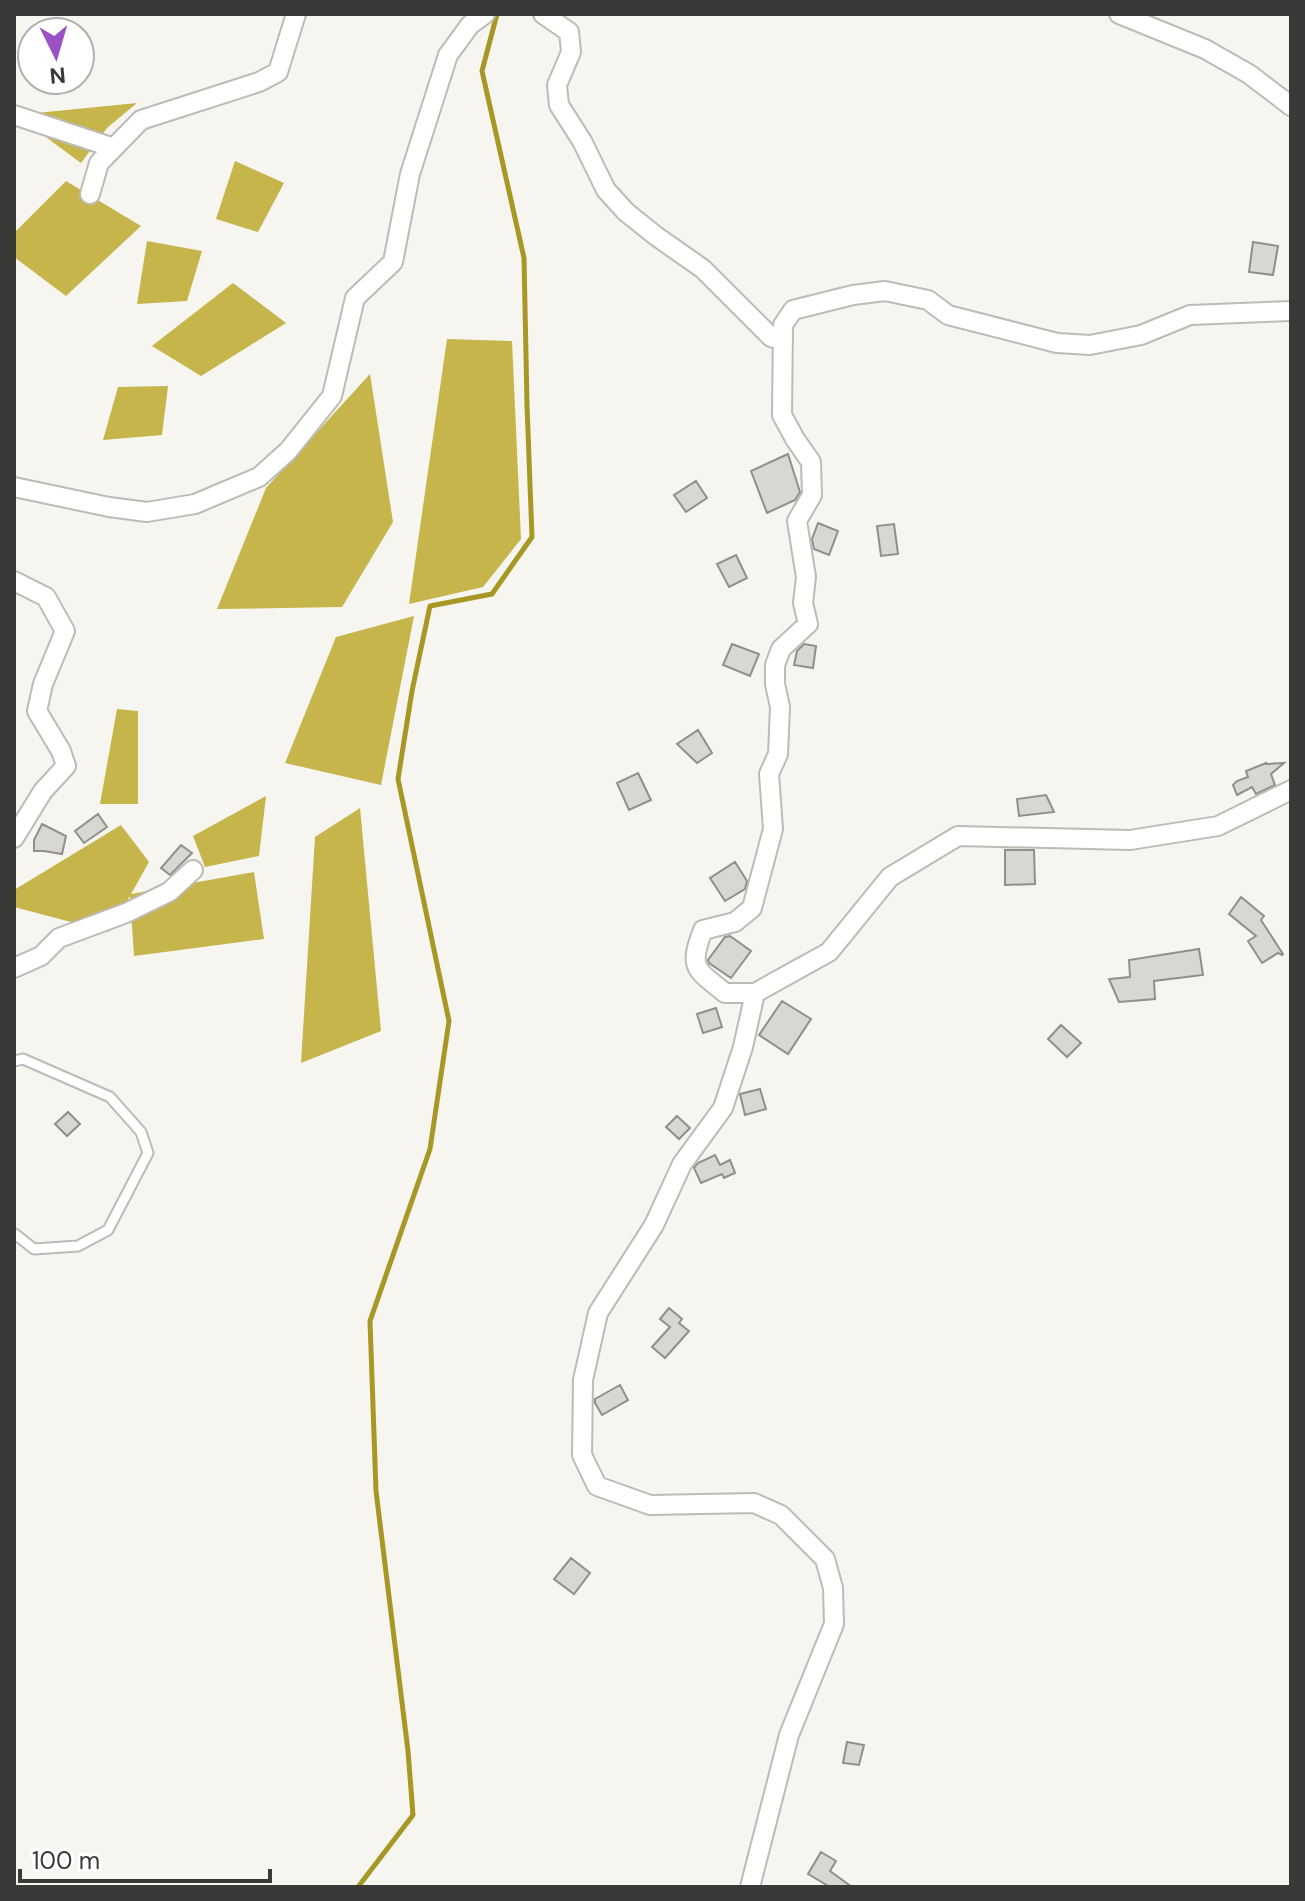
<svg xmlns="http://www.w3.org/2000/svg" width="1305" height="1901" viewBox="0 0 1305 1901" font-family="'DM Sans',sans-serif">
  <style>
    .forest { fill: #c5b54a }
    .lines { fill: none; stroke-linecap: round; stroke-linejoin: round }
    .stream { stroke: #a79826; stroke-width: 5 }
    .building { fill: #d8d8d2; stroke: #908f8a; stroke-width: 2 }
    .lane-casing { stroke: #bcbbb5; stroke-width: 13 }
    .street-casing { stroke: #bcbbb5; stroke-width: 22 }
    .lane { stroke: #fff; stroke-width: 9 }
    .street { stroke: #fff; stroke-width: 18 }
  </style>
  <rect width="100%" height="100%" fill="#f6f5ef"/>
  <path class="forest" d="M137,103L107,128L81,163L16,115Z
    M235,161L284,183L258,232L216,219Z
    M66,181L141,226L66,296L14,257V233Z
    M147,241L202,251L187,301L137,304Z
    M233,283L286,323L201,376L152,346Z
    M447,339L512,341L521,539L483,587L409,604Z
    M370,374L393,522L342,607L217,609L266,488Z
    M168,386L162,435L103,440L118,387Z
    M414,616L381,785L285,763L336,637Z
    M117,709L138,711V804H100Z
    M266,796L259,856L205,867L193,836Z
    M360,808L381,1031L301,1063L315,837Z
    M121,825L149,862L131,894L254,872L264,939L134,956L130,896L109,932L14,907V890Z"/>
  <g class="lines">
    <path class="stream" d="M358,1887L413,1815L408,1751L376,1491L370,1321L430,1149L449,1021L398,779L412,691L430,606L492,594L532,537L527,405L524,258L482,71L497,14"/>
  </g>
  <path class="building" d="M1253,242L1278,246L1273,275L1249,272Z
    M788,454L800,492L795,500L767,513L751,471Z
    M696,481L707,498L686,512L674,495Z
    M818,523L838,531L829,555L814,549L812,539Z
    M894,524L898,554L881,556L877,526Z
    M736,555L747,578L729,587L717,564Z
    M732,644L759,654L750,676L723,665Z
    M804,644L816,646L813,668L794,665L797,651Z
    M698,730L712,753L697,763L677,744Z
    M1266,763V764L1284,763L1271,774L1275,785L1256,794L1252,787L1237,795L1233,785L1237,781L1248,777L1246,771Z
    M638,773L651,800L629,810L617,783Z
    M1046,795L1054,812L1019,816L1017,799Z
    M98,814L107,827L84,843L75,831Z
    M42,824L66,836L62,854L44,851H34V840Z
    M181,845L192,853L170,875L161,868Z
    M1005,850H1034L1035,884L1005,885Z
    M735,862L747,881L745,889L725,901L710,878Z
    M1241,897L1264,916L1261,920L1283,954L1282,955L1278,953L1262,963L1248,941L1256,936L1229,914Z
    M730,936L751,951L731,978L709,963L708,960L725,937Z
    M1199,949L1203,975L1154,981L1155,999L1119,1002L1109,979L1130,977L1129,960Z
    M782,1001L811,1019L788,1054L759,1035Z
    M716,1008L722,1027L703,1033L697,1014Z
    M1061,1025L1081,1043L1067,1057L1048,1039Z
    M760,1089L766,1109L745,1115L740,1094Z
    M68,1112L80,1124L67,1136L55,1124Z
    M677,1116L690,1128L679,1139L666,1127Z
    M715,1155L720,1165L730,1160L735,1173L724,1178L722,1174L701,1183L694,1168L698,1163Z
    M669,1308L682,1319L679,1323L689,1331L665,1358L652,1347L670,1327L660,1319Z
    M620,1385L628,1400L602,1415L595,1403V1399Z
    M571,1558L590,1573L574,1594L554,1579Z
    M847,1742L864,1745L859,1765L843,1763Z
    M821,1852L836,1861L830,1871L852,1887H830L808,1874Z"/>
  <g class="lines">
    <g class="lane-casing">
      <path id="lane" d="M14,1061L23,1059L110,1097L141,1132L148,1153L108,1230L78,1246L34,1249L15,1234L14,1237"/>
    </g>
    <g class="street-casing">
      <path id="street" d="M543,14L569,32L571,52L557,85L559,105L582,141L606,190L626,212L656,236L703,269L771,337L783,341
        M1119,14L1205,49L1249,74L1291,106
        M14,115L114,148
        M90,194L99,163L141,120L259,82L278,72L296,14
        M14,487L109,507L147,512L195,504L259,477L288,451L332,396L355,298L393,262L410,174L448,55L470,25L485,14
        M14,581L46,597L65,631L43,684L37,711L61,751L66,766L43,791L14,838
        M14,968L41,956L59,938L126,913L169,892L193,870
        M755,993H725C696,969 688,969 703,930L735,922L752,908L773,829L769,774L778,754L780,707L775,684V665L781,649L808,624L803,603L806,577L797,521L812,495L811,462L795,439L782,415L783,325L793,310L853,295L885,291L928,300L948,315L1057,343L1090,345L1141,335L1190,315L1291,311
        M750,1887L789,1735L834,1624L833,1588L825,1559L781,1515L754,1503L650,1505L597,1486L582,1455L583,1380L598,1313L654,1225L682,1164L723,1108L743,1047L755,993L829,952L890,877L958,836L1130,840L1218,826L1291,790"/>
    </g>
    <use href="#lane" class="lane"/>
    <use href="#street" class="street"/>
  </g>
  <rect width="1305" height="1901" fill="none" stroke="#393937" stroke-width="32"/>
  <g transform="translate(56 56) rotate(175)"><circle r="38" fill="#ffffff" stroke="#b0b0af" stroke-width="2"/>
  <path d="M0-6L14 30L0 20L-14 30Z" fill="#9951c4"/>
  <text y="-12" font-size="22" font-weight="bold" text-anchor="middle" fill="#393937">N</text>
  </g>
  <path d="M20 1869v12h250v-12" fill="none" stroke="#393937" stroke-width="4"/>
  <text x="32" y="1869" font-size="24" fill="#393937" stroke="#ffffff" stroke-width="6" paint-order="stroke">100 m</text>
</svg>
